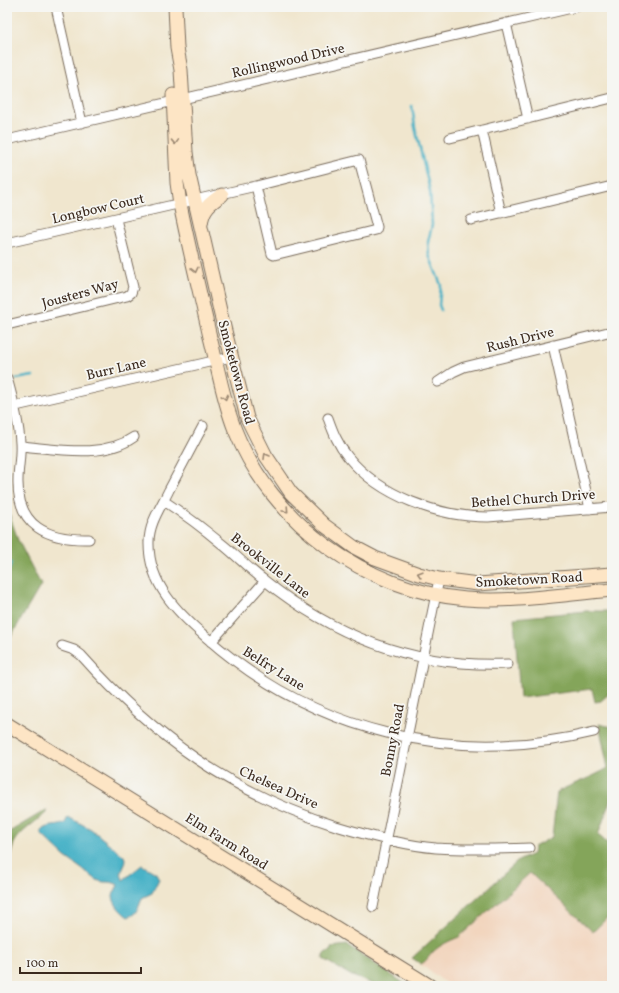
<svg xmlns="http://www.w3.org/2000/svg" width="619" height="993" viewBox="0 0 619 993" font-family="Vollkorn,serif">
  <style>
    .built { fill: #f2d5be }
    .forest { fill: #84a55a; stroke: #60683c }
    .water { fill: #49b2c7; stroke: #426e72 }
    .lines { fill: none; stroke-linecap: round; stroke-linejoin: round }
    .stream { stroke: #49b2c7; stroke-width: 2.5 }
    .street-casing { stroke: #7a6c5c; stroke-width: 11 }
    .secondary-casing { stroke: #7a6c5c; stroke-width: 15 }
    .street { stroke: #fff; stroke-width: 9 }
    .secondary { stroke: #fde5c5; stroke-width: 13 }
    .oneway { stroke: #9c8872 }
    .labels { text-anchor: middle; stroke-width: 3.5; stroke-linejoin: round; paint-order: stroke }
    .street-label { font-size: 14px; fill: #3b2a1e; stroke: #f6f6f2 }
  </style>
  <rect width="100%" height="100%" fill="#f6f6f2"/>
  <filter id="ink" filterUnits="userSpaceOnUse"><feTurbulence type="fractalNoise" baseFrequency=".025" numOctaves="2"/><feDisplacementMap in="SourceGraphic" scale="8" xChannelSelector="R" yChannelSelector="G"/><feConvolveMatrix kernelMatrix="1 2 1 2 8 2 1 2 1" color-interpolation-filters="sRGB"/></filter>
  <filter id="wash" filterUnits="userSpaceOnUse"><feTurbulence type="fractalNoise" baseFrequency=".012" numOctaves="4" result="noise"/><feDisplacementMap in="SourceGraphic" scale="16" xChannelSelector="R" yChannelSelector="G"/><feGaussianBlur stdDeviation="0.9" result="paint"/><feColorMatrix in="noise" values="0 0 0 0 0 0 0 0 0 0 0 0 0 0 0 0 0 1.4 0 .05"/><feComposite in="paint" operator="in"/></filter>
  <g filter="url(#wash)">
    <rect width="100%" height="100%" fill="#f0e6ce"/>
    <path class="built" d="M518,861L593,932L612,913V986H450L412,958Z"/>
    <path class="forest" d="M7,507L18,540L41,585L9,640L7,671Z
      M586,611H612V691L601,701L595,702L592,689L520,698L514,618Z
      M599,724L612,727V796L598,835L612,847V913L593,932L530,873L459,937C449,941 440,945 433,952C428,957 427,961 421,964L412,958L518,861L533,854L534,847L552,837L557,792C574,783 591,778 608,768Z
      M46,810V813C37,821 15,835 13,847C10,856 12,857 7,867V836L9,832Z
      M347,945L408,986H378L352,976L323,959L324,953L330,951L332,947Z"/>
    <path class="water" d="M68,817L91,829L124,856L126,862L121,873L123,880L142,865L156,873L159,879L152,893L142,898C138,906 138,914 128,917C121,912 113,904 113,895L118,885C111,880 104,884 97,880L64,856L41,834V831C49,824 57,827 65,823Z"/>
    <g class="lines">
      <path class="stream" d="M412,106L415,127L430,191L432,225L428,242L429,255L441,285L439,305L441,310
        M16,379L33,376
        M7,558L11,563L7,575"/>
    </g>
  </g>
  <g filter="url(#ink)">
    <g class="lines">
      <g class="street-casing">
        <path id="street" d="M56,7L82,123
          M506,23L528,119
          M482,130L501,213
          M450,138L612,98
          M7,140L576,7
          M359,160L377,227L376,230L274,255L272,254L256,186Z
          M471,220L612,186
          M7,243L256,186
          M7,325L127,296L131,293L133,287L116,219
          M553,345L590,509
          M7,378C13,399 19,421 20,443C21,456 18,468 18,480C17,527 48,540 89,539
          M438,382L453,372L464,367L612,331
          M7,408L231,357
          M328,418C333,432 338,445 348,457C380,496 438,517 488,517L612,507
          M203,426C192,447 180,469 169,490C161,507 149,523 149,542C148,584 178,613 207,638C315,733 454,766 594,732
          M21,446C57,449 103,459 134,437
          M164,501C184,514 204,529 222,544C237,556 249,569 264,580C336,638 416,668 508,664
          M211,642L265,581
          M62,646L74,650L81,655C155,738 230,792 336,826C369,836 402,845 436,848C468,850 499,849 530,848
          M373,907L439,579"/>
      </g>
      <g class="secondary-casing">
        <path id="secondary" d="M175,7L177,48L181,70L186,152L189,175L221,315L247,418L266,456L291,493L324,525L354,547L375,558L419,574L439,579L478,584L612,574
          M173,95L177,183L180,204C189,249 200,293 210,337C218,368 223,400 235,430C272,523 366,591 466,599C514,603 564,594 612,590
          M201,224C203,208 210,203 222,195
          M7,724L430,986"/>
      </g>
      <use href="#street" class="street"/>
      <use href="#secondary" class="secondary"/>
    </g>
    <defs><path id="oneway-chevron" d="M-2-3.5L2.5 0L-2 3.5" fill="none" stroke-width="1.6" stroke-linecap="round" stroke-linejoin="round"/></defs>
    <g class="oneway">
      <use href="#oneway-chevron" transform="translate(175 142) rotate(88)"/>
      <use href="#oneway-chevron" transform="translate(195 270) rotate(77)"/>
      <use href="#oneway-chevron" transform="translate(225 397) rotate(76)"/>
      <use href="#oneway-chevron" transform="translate(266 456) rotate(-120)"/>
      <use href="#oneway-chevron" transform="translate(286 510) rotate(47)"/>
      <use href="#oneway-chevron" transform="translate(420 574) rotate(-164)"/>
    </g>
  </g>
  <g class="labels">
    <g class="street-label">
      <text transform="translate(288 60) rotate(-13)" y="5">Rollingwood Drive</text>
      <text transform="translate(98 208) rotate(-13)" y="5">Longbow Court</text>
      <text transform="translate(80 293) rotate(-15)" y="5">Jousters Way</text>
      <text transform="translate(520 339) rotate(-14)" y="5">Rush Drive</text>
      <text transform="translate(116 368) rotate(-13)" y="5">Burr Lane</text>
      <text transform="translate(237 372) rotate(75)" y="5">Smoketown Road</text>
      <text transform="translate(533 498) rotate(-4)" y="5">Bethel Church Drive</text>
      <text transform="translate(271 565) rotate(38)" y="5">Brookville Lane</text>
      <text transform="translate(529 579) rotate(-3)" y="5">Smoketown Road</text>
      <text transform="translate(274 668) rotate(32)" y="5">Belfry Lane</text>
      <text transform="translate(392 740) rotate(-79)" y="5">Bonny Road</text>
      <text transform="translate(279 787) rotate(24)" y="5">Chelsea Drive</text>
      <text transform="translate(227 841) rotate(32)" y="5">Elm Farm Road</text>
    </g>
  </g>
  <rect width="619" height="993" fill="none" stroke="#f6f6f2" stroke-width="24"/>
  <path d="M20 967v6h121v-6" fill="none" stroke="#3b2a1e" stroke-width="2"/>
  <text x="26" y="967" font-size="12" fill="#3b2a1e" stroke="#f6f6f2" stroke-width="3" paint-order="stroke">100 m</text>
</svg>
